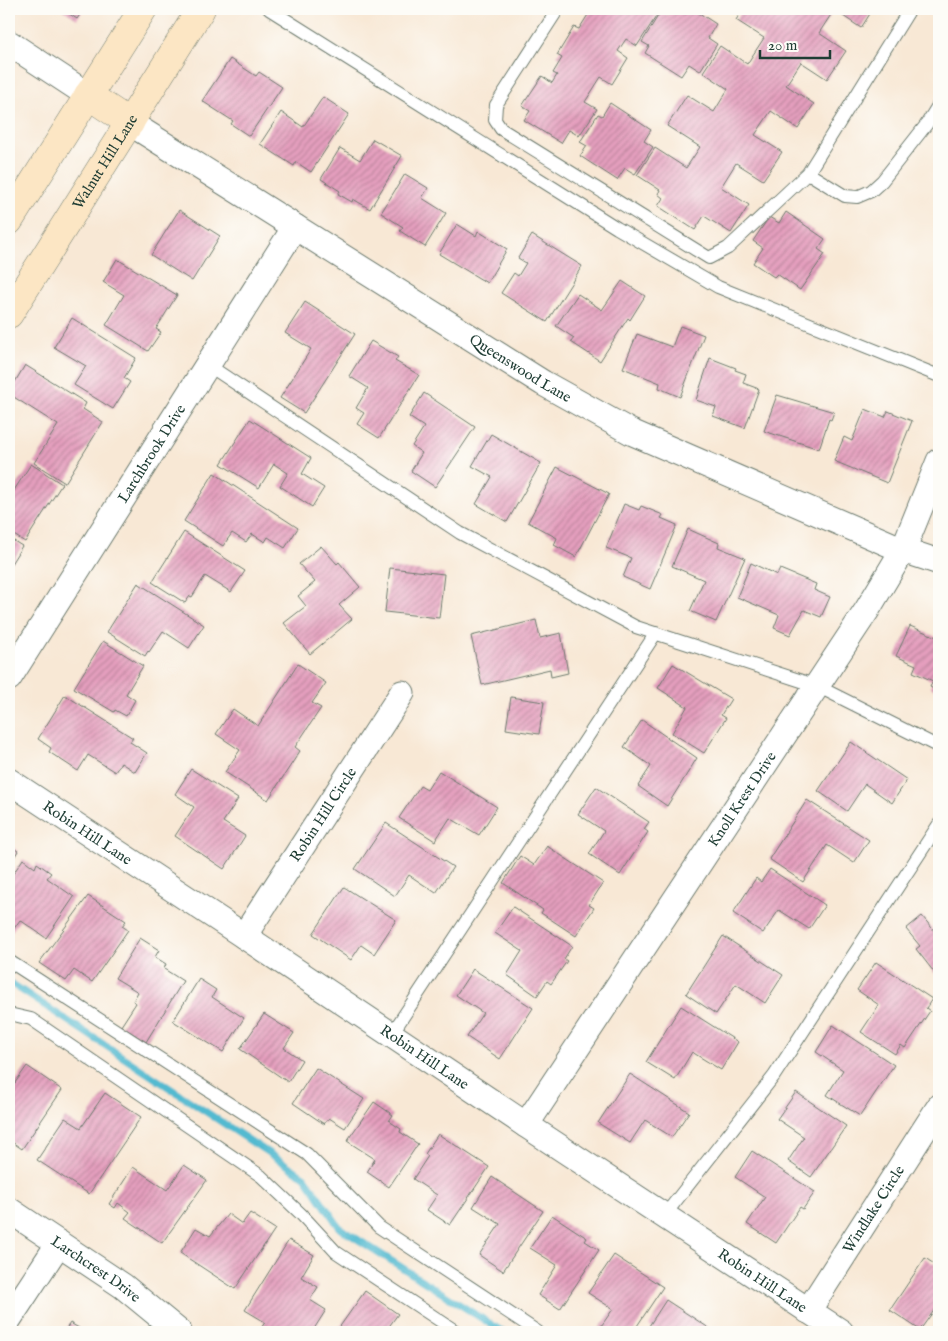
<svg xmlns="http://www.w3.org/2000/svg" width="948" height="1341" viewBox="0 0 948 1341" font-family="'IM FELL English',serif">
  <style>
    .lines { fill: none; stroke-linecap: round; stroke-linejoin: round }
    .stream { stroke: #52bad0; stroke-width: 7 }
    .building { fill: url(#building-hatch) }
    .lane-casing { stroke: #6b796c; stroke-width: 14 }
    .street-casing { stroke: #6b796c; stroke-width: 27 }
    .secondary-casing { stroke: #6b796c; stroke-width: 29 }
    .lane { stroke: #fff; stroke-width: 12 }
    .street { stroke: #fff; stroke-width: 25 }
    .secondary { stroke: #fce6c4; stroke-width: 28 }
    .labels { text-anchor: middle; stroke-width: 5; stroke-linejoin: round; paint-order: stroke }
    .street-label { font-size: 15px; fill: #1f3d34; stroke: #fdfcf7 }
  </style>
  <defs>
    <pattern id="building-hatch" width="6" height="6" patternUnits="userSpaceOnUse" patternTransform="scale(1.25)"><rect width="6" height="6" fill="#e59fbe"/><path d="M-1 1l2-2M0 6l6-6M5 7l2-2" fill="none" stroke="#b9839b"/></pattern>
  </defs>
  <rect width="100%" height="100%" fill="#fdfcf7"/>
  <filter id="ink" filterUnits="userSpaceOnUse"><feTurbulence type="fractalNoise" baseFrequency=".02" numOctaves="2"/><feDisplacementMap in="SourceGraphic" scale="10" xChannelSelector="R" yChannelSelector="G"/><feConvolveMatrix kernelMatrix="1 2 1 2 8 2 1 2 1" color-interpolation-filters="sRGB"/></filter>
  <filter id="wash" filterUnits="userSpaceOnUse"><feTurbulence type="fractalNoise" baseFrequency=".0096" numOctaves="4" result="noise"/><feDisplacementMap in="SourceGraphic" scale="20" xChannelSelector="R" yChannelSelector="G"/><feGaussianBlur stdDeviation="1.12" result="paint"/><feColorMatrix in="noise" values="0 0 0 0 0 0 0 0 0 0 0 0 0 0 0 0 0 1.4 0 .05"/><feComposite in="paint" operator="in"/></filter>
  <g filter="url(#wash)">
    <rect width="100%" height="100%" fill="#f8e8d5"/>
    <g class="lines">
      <path class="stream" d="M9,982L305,1177L340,1228L503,1332"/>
    </g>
    <g id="blocks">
      <path class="building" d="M62,9H84L77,19Z
        M589,9H661L637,46L626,39L618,51L628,58L612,84L601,77L585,102L597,109L579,136L569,130L561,143L524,120L530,111L522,106L542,76L552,83L557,75L553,73L562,58L557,55L574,27L579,29L591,10Z
        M672,9H693L716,24L708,38L717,44L700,71L689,64L681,76L645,53L649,46L642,42L661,11L668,15Z
        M743,9H777L780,10L781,9H873L861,28L834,10L819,33L846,51L827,79L801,62L786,85L814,104L798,129L771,111L755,135L782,152L763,180L736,163L721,187L749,205L731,233L704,216L695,230L658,206L663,198L658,194L660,190L637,175L655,148L686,168L700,147L667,126L687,95L714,112L728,89L703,72L720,46L747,64L764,38L736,20Z
        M230,59L256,76L259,72L282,87L249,136L231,124L233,121L202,101Z
        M323,97L349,114L311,172L296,162L294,166L260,144L281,112L303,127Z
        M610,103L651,130L644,141L653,147L635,174L625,168L617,180L580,156L587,146L580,142L598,114L602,116Z
        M373,139L402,156L370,209L353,199L352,202L338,194L340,191L321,179L340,148L360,160Z
        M405,174L428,188L422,198L446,213L425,247L400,231L403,227L381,213Z
        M179,210L220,236L192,281L151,255Z
        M786,212L825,239L818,249L825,254L800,290L777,274L774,277L753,263L763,248L753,241L769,217L779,223Z
        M457,224L476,236L478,231L507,249L487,283L439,254Z
        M532,235L582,266L547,322L501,293L514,273L518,276L526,263L518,258Z
        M117,259L177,295L156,329L161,332L148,351L106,325L124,295L103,282Z
        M622,281L645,296L630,320L628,318L600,361L571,342L574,338L556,326L578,294L602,310Z
        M305,302L355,334L304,413L280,398L311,349L285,333Z
        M72,318L136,358L124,378L130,382L113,409L74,385L86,366L54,347Z
        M680,326L704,335L680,397L659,388L660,383L623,368L637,334L672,347Z
        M371,341L398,357L395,361L419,375L379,438L357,424L364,413L356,408L368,388L349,376Z
        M710,358L736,368L735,370L746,374L743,383L759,389L745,428L713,416L716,407L696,400Z
        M25,365L86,403L83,409L103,422L65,483L34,463L58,425L9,394V392Z
        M424,393L475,427L435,487L411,471L422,453L412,446L424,427L409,417Z
        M777,395L834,412L831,420L829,419L819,449L764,431Z
        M865,409L885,417L888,411L912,421L887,483L834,461L844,437L852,441Z
        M250,419L311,458L302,474L324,488L312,507L280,486L288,473L274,464L259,488L221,464Z
        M491,434L541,463L507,522L476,504L492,477L472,466Z
        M31,464L62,484L25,542L9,532V498Z
        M557,467L609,494L576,557L554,545L557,538L528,522Z
        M214,473L298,528L285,548L268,537L265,542L252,534L246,542L232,533L223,546L184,521Z
        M624,504L639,510L641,506L663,515L661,518L677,525L650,589L623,577L631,558L606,548Z
        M688,529L719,543L718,547L745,558L716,622L690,611L704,580L672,566Z
        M184,532L245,571L231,592L205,576L192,597L190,596L185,603L152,582Z
        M9,538L22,546L9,567Z
        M321,546L337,564L339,562L360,587L339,605L352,619L310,654L284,623L306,606L298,596L315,582L299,564Z
        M751,563L777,575L780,569L816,584L814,590L830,597L821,617L804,610L790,635L774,628L779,615L737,597Z
        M390,568L444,574L439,618L385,612Z
        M138,583L204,625L189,648L163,631L149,652L148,651L145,656L107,632Z
        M536,620L540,638L561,633L568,673L551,677L550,669L482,685L471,636Z
        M910,626L939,638V692L930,687L933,681L913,672L916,665L896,656Z
        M103,641L143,666L126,694L135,700L126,716L115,710L114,712L74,688Z
        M298,664L326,683L312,703L321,708L295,747L300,751L268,800L225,772L240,750L216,734L233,709L258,726Z
        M673,664L731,699L721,715L726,718L704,753L672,733L687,707L658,688Z
        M65,695L133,738L130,742L147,753L135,772L121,763L115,772L88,755L78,771L49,752L51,748L38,739Z
        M511,697L544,702L539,734L506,729Z
        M642,720L697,758L667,806L638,786L651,766L624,747Z
        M851,742L907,780L892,803L865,784L847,811L818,791Z
        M191,769L238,799L223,822L245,836L224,869L175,836L194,807L175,794Z
        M439,771L497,807L479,835L450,818L435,841L399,818L420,786L427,790Z
        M596,787L649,822L644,829L648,832L620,875L589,854L604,831L578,814Z
        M807,800L869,840L854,863L827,845L803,882L769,859Z
        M386,823L453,867L436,893L409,875L395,896L355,869Z
        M9,845L18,851L9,865Z
        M547,846L603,883L589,905L594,908L576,936L541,913L543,910L503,883L520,856L534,865Z
        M23,859L35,868L37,863L51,873L47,878L74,897L46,938L20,920L10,934L9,933V880Z
        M770,869L825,905L809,929L779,910L763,933L733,913L756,878L761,882Z
        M344,887L396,920L374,954L361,945L351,960L313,934Z
        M88,896L126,921L122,926L128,930L92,982L74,970L66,981L39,963Z
        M513,907L572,946L564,959L567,961L551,984L547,981L537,996L507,975L522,951L495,933Z
        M922,916L936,933L939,930V974L937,976L916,949L920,946L906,929Z
        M723,936L783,975L765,1003L736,984L716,1014L686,994Z
        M140,938L159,950L155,957L166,964L164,969L183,981L146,1042L121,1026L136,1003L133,1001L138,992L115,978Z
        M876,962L932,999L926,1008L930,1011L905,1048L901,1045L895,1054L861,1032L879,1005L857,990Z
        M473,969L533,1008L500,1059L467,1037L483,1013L456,995Z
        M199,979L216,990L212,997L244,1018L223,1052L173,1021Z
        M681,1006L738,1042L721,1070L692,1052L675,1080L646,1062Z
        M264,1014L294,1033L284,1048L302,1060L288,1082L240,1049Z
        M833,1025L894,1065L860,1116L827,1095L843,1070L816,1052Z
        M27,1066L62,1090L22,1149L9,1140V1084L12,1087Z
        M316,1068L364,1099L345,1128L329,1118L324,1124L293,1103Z
        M630,1074L689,1112L672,1137L645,1120L630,1143L598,1123Z
        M796,1092L846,1126L811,1177L788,1161L804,1137L777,1119Z
        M105,1093L141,1117L89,1194L37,1160L65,1118L81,1128Z
        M374,1102L393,1115L389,1121L401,1129L400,1132L418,1144L389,1187L367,1172L375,1159L347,1141Z
        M438,1134L489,1167L450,1225L427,1210L437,1195L413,1179L428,1156L425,1154Z
        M752,1151L815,1192L803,1209L800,1207L776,1243L747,1224L765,1197L735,1177Z
        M184,1165L207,1180L162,1243L125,1218L130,1212L118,1203L115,1208L109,1204L133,1167L167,1190Z
        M492,1177L543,1211L503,1271L479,1255L500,1224L473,1207Z
        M250,1213L275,1229L235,1289L180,1253L196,1228L210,1236L228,1214L242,1224Z
        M552,1215L587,1238L585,1241L599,1250L560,1309L538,1295L557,1265L530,1248Z
        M289,1240L314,1255L301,1277L318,1287L310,1300L326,1310L312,1332H264L260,1330L265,1322L245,1310Z
        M614,1255L663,1287L633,1332H597L613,1309L588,1293Z
        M925,1258L939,1267V1306L938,1305L920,1330L890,1310Z
        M365,1291L398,1314L385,1332H336Z
        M666,1300L715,1332H657L649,1326Z
        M70,1323L86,1332H64Z"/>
    </g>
  </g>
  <g filter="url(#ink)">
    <use href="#blocks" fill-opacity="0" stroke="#6b796c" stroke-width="1"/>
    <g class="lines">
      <g class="lane-casing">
        <path id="lane" d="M269,9L617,228L718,287L939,376
          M558,9L496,105L495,120L501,129L709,258L728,248L808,173L910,9
          M808,173L845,196L857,197L871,191L882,181L926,125L939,104
          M208,365L460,533L636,627L817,686L939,747
          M9,961L307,1154L379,1227L538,1332
          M9,1014L31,1019L261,1176L301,1214L336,1252L457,1332
          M391,1035L656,633
          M664,1216L774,1076L939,824"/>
      </g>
      <g class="street-casing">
        <g id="street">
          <path d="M9,43L88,95"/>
          <path id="s1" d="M130,123L543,383L631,432L903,550L939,562"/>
          <path id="s2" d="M9,678L295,227"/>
          <path id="s3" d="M9,781L244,936L526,1125L841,1332"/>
          <path id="s4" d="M244,936L402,693"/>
          <path id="s5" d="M526,1125L867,610L903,550L939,461"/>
          <path id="s6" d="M9,1210L123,1286L179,1332"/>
          <path id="s7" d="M808,1311L939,1107"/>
          <path d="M9,1319L59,1243"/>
        </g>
      </g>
      <g class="secondary-casing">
        <g id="secondary">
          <path d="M88,95L130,123"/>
          <path d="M9,221L143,9"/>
          <path id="s8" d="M9,314L201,9"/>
        </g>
      </g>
      <use href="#lane" class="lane"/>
      <use href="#street" class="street"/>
      <use href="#secondary" class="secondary"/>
    </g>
  </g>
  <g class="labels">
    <g class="street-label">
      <text dy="5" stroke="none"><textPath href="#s8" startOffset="180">Walnut Hill Lane</textPath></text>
      <text dy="5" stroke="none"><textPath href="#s1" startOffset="461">Queenswood Lane</textPath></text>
      <text dy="5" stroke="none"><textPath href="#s2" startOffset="266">Larchbrook Drive</textPath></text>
      <text dy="5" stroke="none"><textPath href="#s5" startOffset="391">Knoll Krest Drive</textPath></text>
      <text dy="5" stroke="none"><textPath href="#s4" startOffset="145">Robin Hill Circle</textPath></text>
      <text dy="5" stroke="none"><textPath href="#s3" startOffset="94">Robin Hill Lane</textPath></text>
      <text dy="5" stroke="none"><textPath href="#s3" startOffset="499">Robin Hill Lane</textPath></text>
      <text dy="5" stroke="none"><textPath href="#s7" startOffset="121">Windlake Circle</textPath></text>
      <text dy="5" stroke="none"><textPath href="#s6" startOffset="105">Larchcrest Drive</textPath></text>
      <text dy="5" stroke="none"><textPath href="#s3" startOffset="904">Robin Hill Lane</textPath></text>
    </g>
  </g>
  <rect width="948" height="1341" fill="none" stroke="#fdfcf7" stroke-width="30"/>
  <path d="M760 50v8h70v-8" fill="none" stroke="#1f3d34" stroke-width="2.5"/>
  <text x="768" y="50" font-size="15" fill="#1f3d34" stroke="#fdfcf7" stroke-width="4" paint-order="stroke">20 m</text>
</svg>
